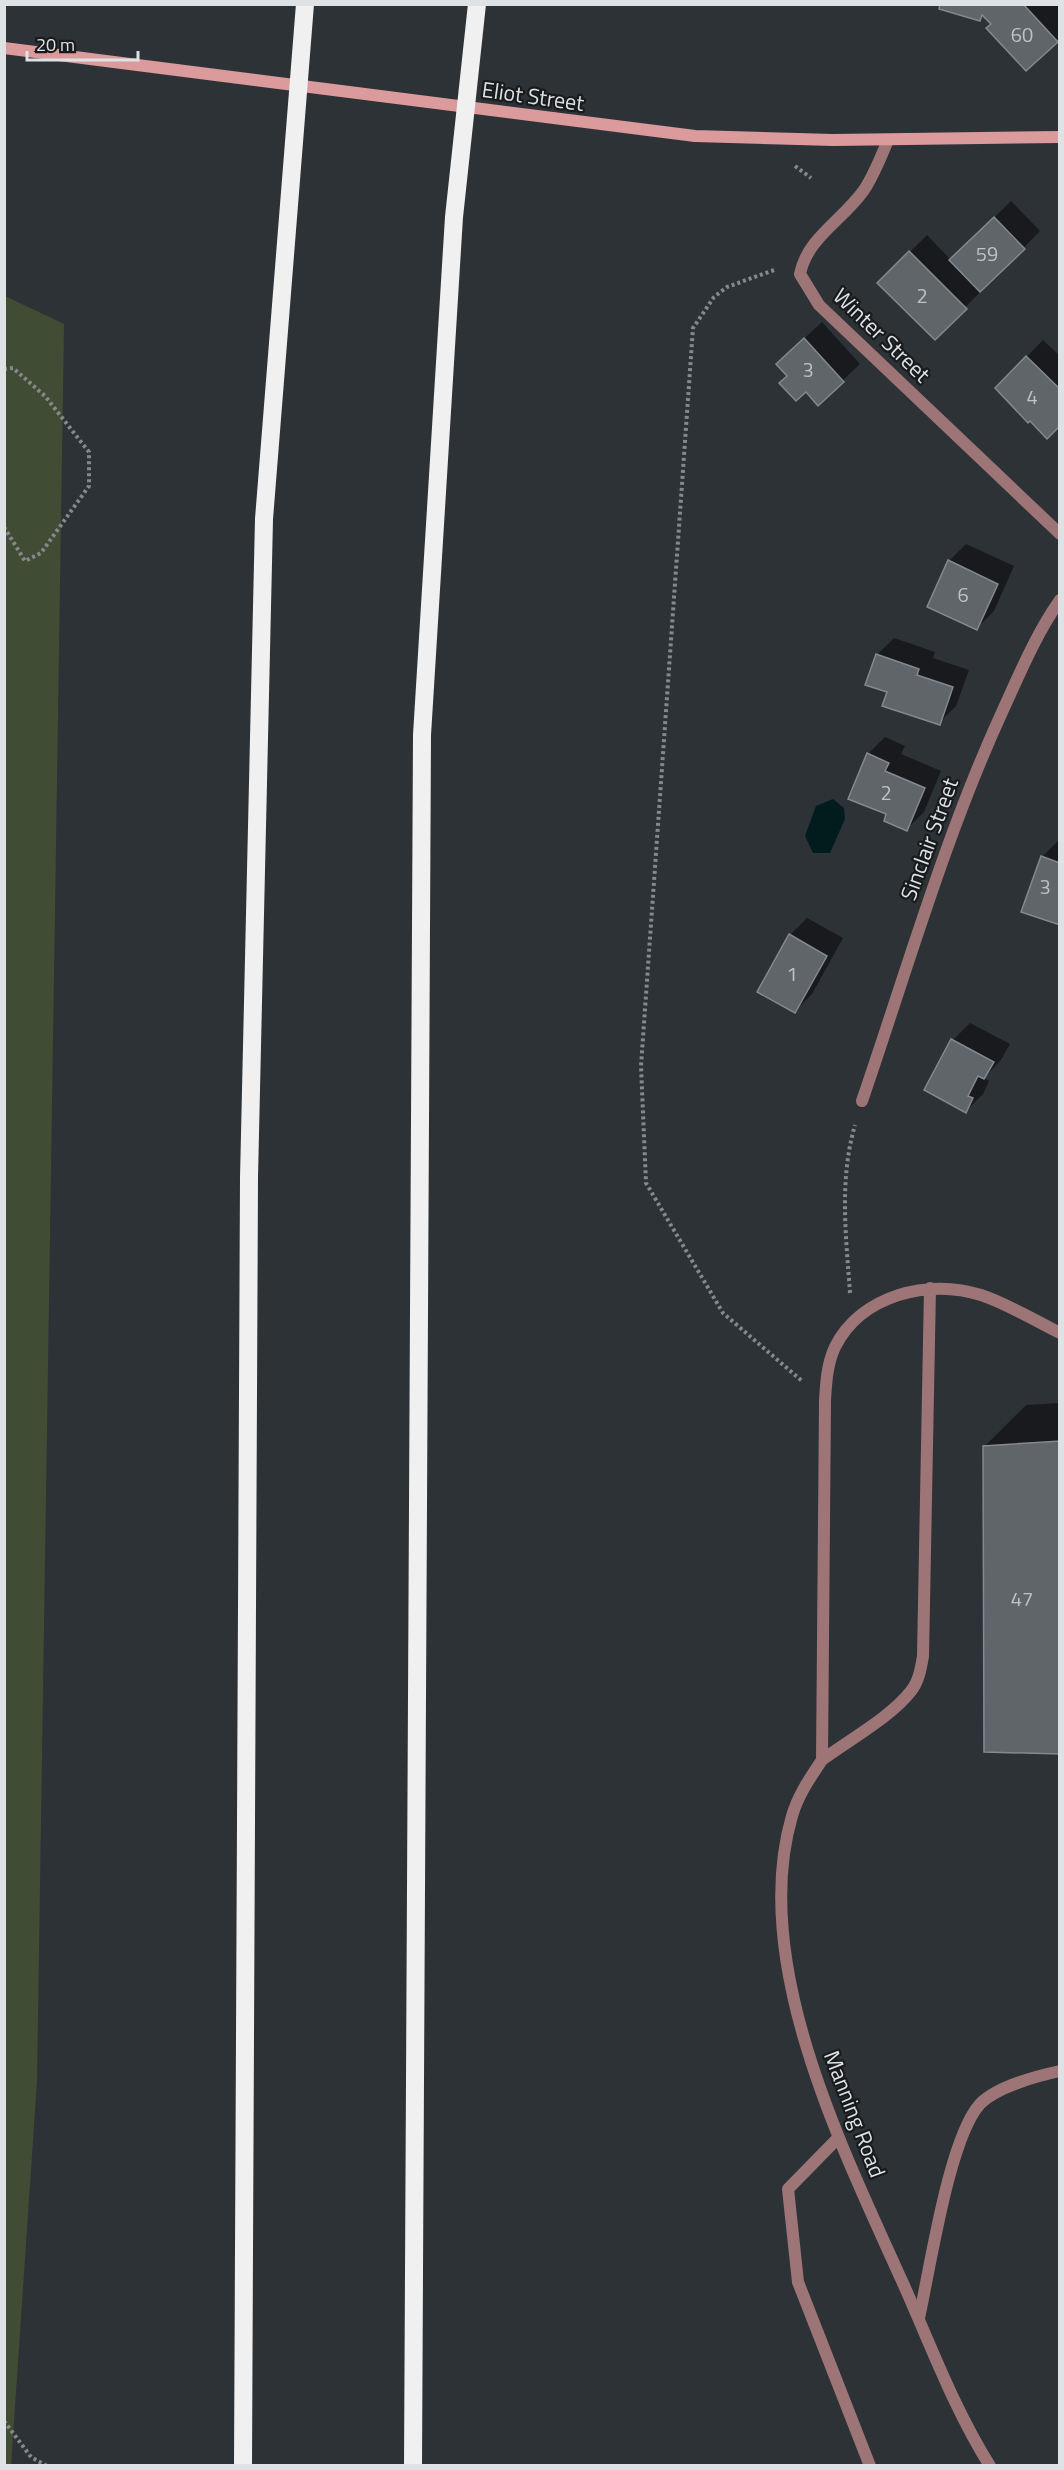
<svg xmlns="http://www.w3.org/2000/svg" width="1064" height="2470" viewBox="0 0 1064 2470" font-family="'Titillium Web',sans-serif">
  <style>
    .green { fill: #414c34 }
    .water { fill: #021c1e }
    .shadow { fill: #0007 }
    .building { fill: #60656a; stroke: #83898f; stroke-width: 1.5 }
    .lines { fill: none; stroke-linecap: round; stroke-linejoin: round }
    .path { stroke: #85898d; stroke-width: 4; stroke-dasharray: 3 3; stroke-linecap: butt }
    .lane { stroke: #9e7576; stroke-width: 12 }
    .street { stroke: #9e7576; stroke-width: 12 }
    .secondary { stroke: #db9a9c; stroke-width: 12 }
    .highway { stroke: #f0f0f0; stroke-width: 18 }
    .labels { text-anchor: middle; stroke-width: 4.5; stroke-linejoin: round; paint-order: stroke }
    .number-label { font-size: 20px; fill: #bfc3c6 }
    .street-label { font-size: 22px; fill: #dfe2e5; stroke: #181a1c }
  </style>
  <rect width="100%" height="100%" fill="#2d3237"/>
  <path class="green" d="M5,296L64,324L37,2081L11,2466L4,2465Z"/>
  <path class="water" d="M833,799L844,808L845,819L830,853H813L805,836L816,806Z"/>
  <path class="shadow" d="M941,4H1056L1060,8V38L1026,69L984,15L980,20Z
    M1011,201L1040,231L935,338L879,283L927,235L951,260Z
    M822,322L860,364L818,404L789,375L795,347Z
    M1043,340L1060,356V425L997,388Z
    M966,544L1014,566L994,611L977,628L949,561Z
    M894,638L935,652L933,658L969,670L956,706L939,723L889,691L877,655Z
    M885,737L905,746L901,754L941,771L924,812L907,829L887,813L868,754Z
    M1059,840H1060V924L1042,857Z
    M807,918L843,938L812,994L795,1011L790,935Z
    M970,1023L1010,1044L1001,1060L984,1078L989,1081L983,1094L966,1111L953,1040Z
    M1060,1403V1752L984,1447L1026,1405Z"/>
  <path class="building" d="M940,4H1023L1058,42L1026,71L986,28L991,24L982,15L980,21L939,9Z
    M994,217L1025,249L980,292L949,260Z
    M909,251L967,309L935,340L877,283Z
    M804,338L844,382L818,406L806,392L796,401L779,383L787,376L776,364Z
    M1026,356L1060,389V426L1047,439L1030,421L1028,423L995,388Z
    M948,560L998,584L977,630L927,607Z
    M876,654L919,669L917,675L953,687L940,725L882,706L887,692L865,685Z
    M867,753L889,763L885,771L925,788L907,831L884,821L886,814L848,799Z
    M1041,856L1060,863V925L1021,912Z
    M789,934L827,956L795,1013L757,992Z
    M951,1039L994,1062L984,1079L978,1076L968,1096L973,1098L966,1113L924,1090Z
    M1060,1441V1754L984,1752L983,1446Z"/>
  <g class="lines">
    <path class="path" d="M795,166L811,178
      M774,270L727,287L714,297L693,328L641,1066L646,1183L723,1313L802,1381
      M4,369L13,368L45,396L89,452V486L41,553L25,561L4,527
      M850,1293C846,1236 839,1180 855,1125
      M4,2421L31,2457L47,2466"/>
    <path class="lane" d="M822,1760L825,1401C826,1383 827,1364 835,1347C861,1295 929,1278 981,1295C1008,1304 1034,1320 1060,1333
      M822,1760C849,1740 891,1717 911,1691C919,1681 921,1668 923,1656L930,1288
      M838,2138L788,2189L798,2282L870,2466
      M919,2318C930,2269 949,2138 980,2104C996,2087 1037,2076 1060,2071"/>
    <path class="street" d="M888,140C881,157 874,175 864,190C843,220 807,238 800,274L819,305L1060,534
      M862,1101C907,970 945,836 1003,710C1020,673 1036,634 1060,600
      M822,1760C810,1778 798,1795 792,1816C749,1962 843,2150 902,2281C930,2343 953,2407 990,2466"/>
    <path class="secondary" d="M4,48L695,136L833,140L1060,137"/>
    <path class="highway" d="M243,2466L249,1178L264,519L305,4
      M413,2466L422,735L454,217L477,4"/>
  </g>
  <g class="labels">
    <g class="number-label">
      <text x="1022" y="42">60</text>
      <text x="987" y="261">59</text>
      <text x="922" y="303">2</text>
      <text x="808" y="377">3</text>
      <text x="1032" y="404">4</text>
      <text x="963" y="602">6</text>
      <text x="886" y="800">2</text>
      <text x="1045" y="894">3</text>
      <text x="792" y="981">1</text>
      <text x="1022" y="1606">47</text>
    </g>
    <g class="street-label">
      <text transform="translate(533 96) rotate(8)" y="8">Eliot Street</text>
      <text transform="translate(882 335) rotate(44)" y="8">Winter Street</text>
      <text transform="translate(929 839) rotate(-70)" y="8">Sinclair Street</text>
      <text transform="translate(855 2114) rotate(69)" y="8">Manning Road</text>
    </g>
  </g>
  <rect width="1064" height="2470" fill="none" stroke="#dfe2e5" stroke-width="12"/>
  <path d="M27 51v9h111v-9" fill="none" stroke="#dfe2e5" stroke-width="3"/>
  <text x="36" y="51" font-size="18" fill="#dfe2e5" stroke="#181a1c" stroke-width="4.5" paint-order="stroke">20 m</text>
</svg>
